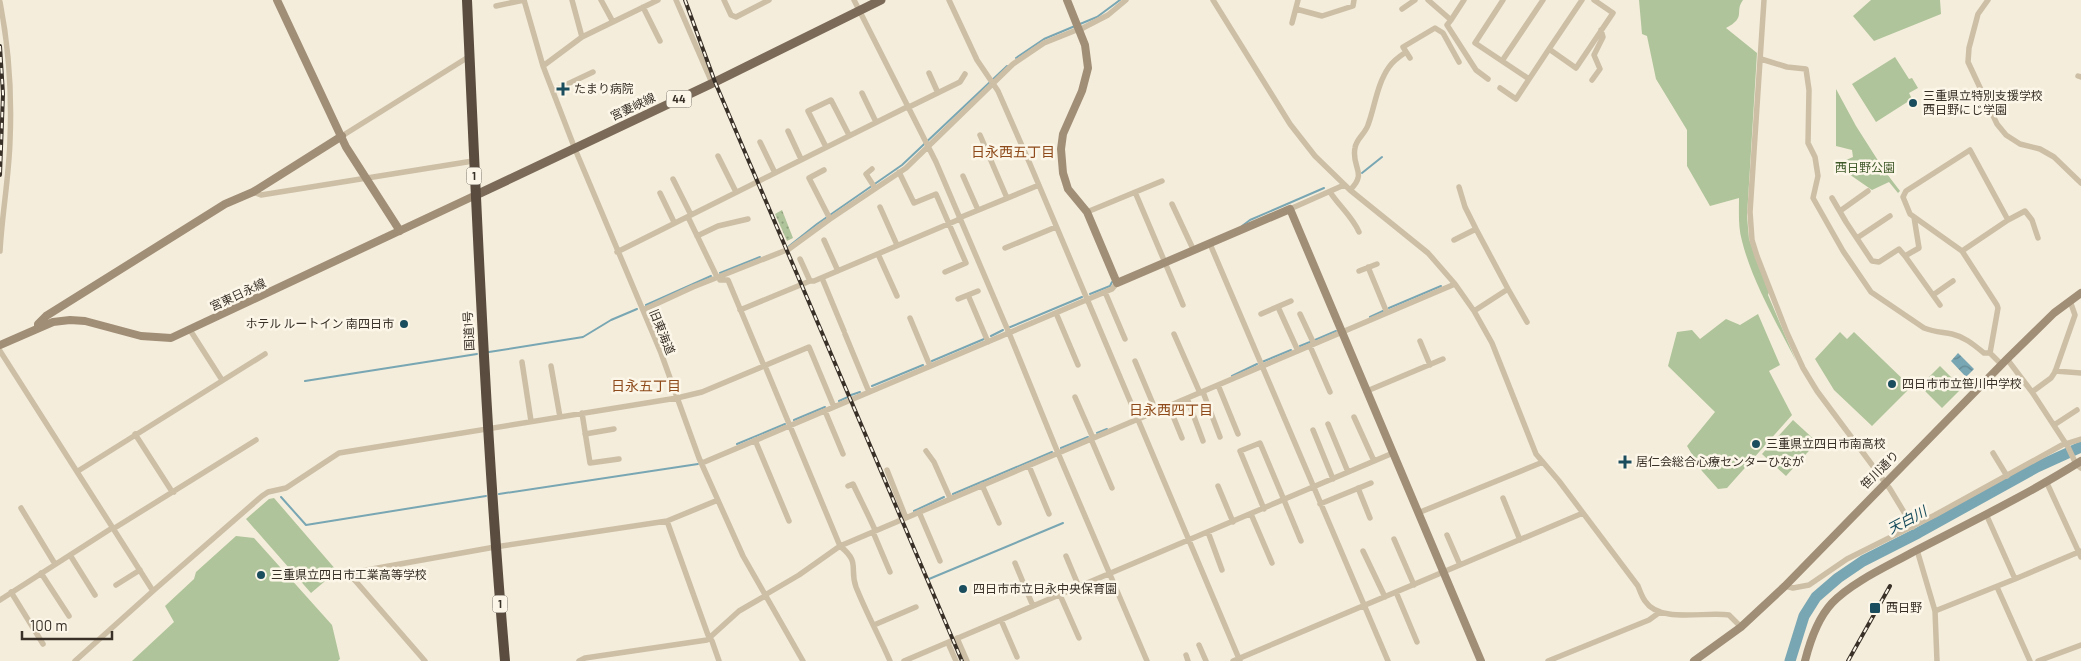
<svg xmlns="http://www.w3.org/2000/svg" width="2081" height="661" viewBox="0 0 2081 661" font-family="Barlow,'Noto Sans JP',sans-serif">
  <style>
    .grass { fill: url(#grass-dots) }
    .park { fill: #afc49a }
    .water { fill: url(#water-waves) }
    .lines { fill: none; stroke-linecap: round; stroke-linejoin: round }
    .stream { stroke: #78a6b3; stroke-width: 2 }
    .river { stroke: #78a6b3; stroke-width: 11 }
    .street { stroke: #cdbfa6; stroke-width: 5.5 }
    .secondary { stroke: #a18e77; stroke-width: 8 }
    .primary { stroke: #7c6a58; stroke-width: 9 }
    .highway { stroke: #5a4c3e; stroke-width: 10 }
    .rail-casing { stroke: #393028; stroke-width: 4 }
    .rail { stroke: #fbf6e8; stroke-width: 2; stroke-dasharray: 5.5; stroke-linecap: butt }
    .poi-dot { fill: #1a4d5d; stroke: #fbf6e8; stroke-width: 2 }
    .labels { text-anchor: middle; stroke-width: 5; stroke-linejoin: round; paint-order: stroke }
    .shield { fill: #fbf6e8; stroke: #736b62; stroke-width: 1 }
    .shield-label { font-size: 11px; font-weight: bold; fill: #393028 }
    .poi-label { font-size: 12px; fill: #393028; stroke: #fbf6e8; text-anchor: start }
    .street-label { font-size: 12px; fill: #393028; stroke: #fbf6e8 }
    .park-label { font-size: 12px; fill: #3f5929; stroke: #fbf6e8 }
    .neighbourhood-label { font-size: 14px; fill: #8e4a1a; stroke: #fbf6e8 }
    .water-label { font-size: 14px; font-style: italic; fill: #1a4d5d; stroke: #fbf6e8 }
  </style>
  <defs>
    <pattern id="grass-dots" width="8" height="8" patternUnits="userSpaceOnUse" patternTransform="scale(1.25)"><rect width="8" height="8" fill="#afc49a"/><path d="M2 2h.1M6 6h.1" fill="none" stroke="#8fa07e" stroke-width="1.8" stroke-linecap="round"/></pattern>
    <pattern id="water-waves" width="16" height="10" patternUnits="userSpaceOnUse" patternTransform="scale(1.25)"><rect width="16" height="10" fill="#78a6b3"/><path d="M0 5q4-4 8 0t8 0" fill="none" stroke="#638892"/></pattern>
  </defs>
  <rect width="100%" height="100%" fill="#f4eddb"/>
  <path class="grass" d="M782,210L793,238L787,241L775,214Z"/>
  <path class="park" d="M1639,0H1743C1734,12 1747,17 1726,28L1757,53L1747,216L1749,239L1769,292L1768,295L1796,361C1777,324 1752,281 1742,241C1738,227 1739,212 1739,198L1710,206L1687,166V130L1656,79L1647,36L1642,34Z
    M1871,0H1940L1941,14L1874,41L1853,16Z
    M1895,57L1909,79L1912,78L1918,88L1909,93L1912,99L1876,122L1852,84Z
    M1836,89L1856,126L1884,170L1900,191L1898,193L1889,182L1872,190L1846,172V160L1853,157L1852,150L1836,146Z
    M1758,314L1780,365L1769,371L1792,415L1727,488L1718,489L1702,471L1687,446L1715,412L1668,366L1677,332L1692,330L1700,339L1726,319L1740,325Z
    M1840,332L1847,339L1854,332L1911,387L1872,426L1834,390L1815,359Z
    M1940,366L1962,388L1942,408L1920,386Z
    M1793,420L1817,442L1786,476L1762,454Z
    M274,498L337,571L311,593L246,519L269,499Z
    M236,536L254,538L332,625L340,659L338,661H132L174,622L165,606L194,579L196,572Z"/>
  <path class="water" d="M1958,353L1974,369L1966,377L1951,361Z"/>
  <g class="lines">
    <path class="stream" d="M1080,24L1097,17L1120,0
      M1016,58L1044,39L1075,26
      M1362,173L1382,157
      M1242,226L1250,220L1324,188
      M788,247L817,224L902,165L1007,66
      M720,273L760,257
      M1090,294L1110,286L1112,282
      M646,305L711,276
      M1389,308L1441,286
      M1370,317L1383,311
      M1008,328L1082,297
      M991,336L1003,330
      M1315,340L1336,331
      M1300,346L1310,342
      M489,352L583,337L611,320L637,309
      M932,361L984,339
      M1262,362L1291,350
      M1232,376L1257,364
      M305,381L477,354
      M872,386L923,365
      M851,395L860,392
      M839,401L848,397
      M794,420L825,407
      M1097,433L1107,429
      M737,444L785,424
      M1061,448L1088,437
      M499,494L698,464
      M953,494L1052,452
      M281,497L306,525L486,496
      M914,511L944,497
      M929,579L1063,523"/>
    <path class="river" d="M1790,661L1804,616L1816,597L1838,578L1863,561L1918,533L2037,467L2081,447"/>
    <path class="street" d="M524,0L543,66L575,149L661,353L699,458L743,556L803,661
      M572,0L582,37
      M601,0L613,22
      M676,0L712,83
      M724,0L731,15L736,17L769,0
      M854,0L936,162L1009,333
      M949,0L977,60L998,91L1030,164L1240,661
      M1213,0L1290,124L1315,156L1350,190L1428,253L1455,284L1474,311L1492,343L1536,454L1559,481L1638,586C1640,591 1642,597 1645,601C1660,624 1706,611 1729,615L1741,627
      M1428,0L1451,20L1464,0
      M1764,0L1750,212L1752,240L1757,256L1787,333L1803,368L1817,391L1890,489L1913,527
      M1988,0L1978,14L1969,48L1968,62L1997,124L2006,135L2020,144L2040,149L2054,157L2081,183
      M0,2C9,48 12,93 10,140C9,177 2,214 0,251
      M496,6L524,0
      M643,7L660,41
      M1296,9L1322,16L1353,6L1354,0
      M1402,9L1415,0
      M1451,20L1447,25L1476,70L1488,79
      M1292,23L1298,0
      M1079,30L1108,15L1126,0
      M1549,49L1582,0
      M1410,58L1403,47L1435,28L1443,33L1459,62
      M1761,59L1787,67L1806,69L1809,90L1808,143L1815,157L1818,176L1813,198L1843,251L1871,292L1924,328C1934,332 1942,332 1952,334C1965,337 1974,345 1984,353H1990L2001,364
      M1502,61L1475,43L1503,0
      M543,66L582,37L658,0
      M929,73L938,93
      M2078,76L2081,77
      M1529,79L1502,61L1543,0
      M1592,80L1600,69L1594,55L1603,37L1601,30
      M1500,88L1516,99L1549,49L1576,68L1613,13L1594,0
      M553,91L593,72
      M862,93L876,122
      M907,108L960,82L965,74
      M788,131L801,159
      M980,135L1007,198
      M342,136L470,56
      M760,142L775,173
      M826,147L808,111L831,100L849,135
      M718,156L736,192
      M872,169L866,174L875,188
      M824,170L809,178L830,219
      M899,172L914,203L936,194L966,263L945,272
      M963,176L978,210
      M673,179L691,215
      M1459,187L1465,207L1476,229
      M1350,190C1368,173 1351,167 1355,148C1356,139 1365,134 1368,125C1375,106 1377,84 1389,67C1393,61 1400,56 1406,52
      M253,192L261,195L473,161
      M1135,192L1183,305
      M1330,192C1339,206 1352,216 1359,232
      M660,193L674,222
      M1832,198L1846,222L1872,261L1879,262L1899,249L1905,256
      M1172,204L1194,251
      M880,207L897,245
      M1290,209L1344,185
      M1840,211L1868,191
      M1087,212L1162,181
      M688,217L717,277
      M1914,217L1919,248L1905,256L1940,305
      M959,218L1039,185
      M2008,220L2025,211L2032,220L2038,238
      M697,236L718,226L748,219
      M1857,238L1890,216
      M824,240L838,271
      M1454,240L1476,229L1508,289
      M1210,244L1388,661
      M1005,248L1056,227
      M1962,251L2008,220L1970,150L1906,191L1903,197L1910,214L1962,251L1997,305L1998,308L1990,353
      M617,252L907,107
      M878,254L897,296
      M800,259L810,281H814L960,219
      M1368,267L1387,313
      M1359,271L1377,264
      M822,278L844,331
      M720,280H728L764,366
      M1105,292L1125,339
      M968,295L988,342
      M1933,295L1953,281
      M958,299L978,291
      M1278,307L1298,351
      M643,310L693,287L789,249L830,219L906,168L1013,64L1044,43L1079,29
      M740,310L810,281
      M1474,311L1508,289L1527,322
      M1056,313L1078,365
      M1261,314L1291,301
      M1300,314L1314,344
      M910,318L930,366
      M190,330L222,380
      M1009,333L1058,453L1147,661
      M845,334L869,392
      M1174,334L1200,393
      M1420,341L1430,365
      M1310,346L1330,392
      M0,351L153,591L75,661
      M2007,359L2032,392L2068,447L2076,464L2081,468
      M1135,361L1156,411
      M522,362L531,421
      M551,366L560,417
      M765,366L840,546C861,563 849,568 856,587C866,612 879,636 890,661
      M2055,371L2081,373
      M1218,385L1238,434
      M1367,391L1443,359
      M1203,392L1220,437
      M2032,392L2051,378L2055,372L2075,315L2070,301
      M1075,397L1093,438
      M1187,398L1203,441
      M1169,406L1182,438
      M825,411L843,454
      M582,413L590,463L619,459
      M1354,417L1374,461
      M1328,424L1348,472
      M2054,425L2077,410
      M1313,430L1333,479
      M135,434L171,490L174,492
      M585,434L614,429
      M1091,439L1112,488
      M755,440L789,521
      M926,451L934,462L950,498
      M1993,453L2007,476
      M702,463L1112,289L1117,283
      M1029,466L1049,514
      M887,470L906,518
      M78,471L265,354
      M2046,481L2081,557
      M982,485L999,523
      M848,486L853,484C860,499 868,514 875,530
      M1218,486L1233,522
      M1358,488L1370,518
      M1503,498L1520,540
      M1284,500L1301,541
      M1320,504L1371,483
      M21,508L55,564
      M1264,509L1240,451L1260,443L1284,500
      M919,512L940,561
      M1418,513L1543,462
      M1251,514L1272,563
      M1986,514L2015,579
      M667,521L708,635L712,641L719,661
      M113,529L256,440
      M873,532L890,572
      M1208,532L1222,570
      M1447,535L1460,565
      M1394,539L1414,585
      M1917,550L1935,611L1937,661
      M1363,551L1385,597
      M70,555L95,595
      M1066,556L1079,587
      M1015,563L1033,606
      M41,573L69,616
      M344,574L495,547L667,521L718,500
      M352,577L425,661
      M116,585L140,570
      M1785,586L1793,588L1809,585L1847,559L1935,515L2062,445L2081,439
      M1997,587L2030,661
      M153,591L262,496L268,492L286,488L339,453L677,398L702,392L809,347L834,407
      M11,592L43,644
      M1396,592L1417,642
      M765,595L799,575L840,546L1455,284
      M1060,595L1079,638
      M0,600L112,528
      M1935,611L2015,579L2081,551
      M1001,620L1017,657
      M874,625L916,607
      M957,638L967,661
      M948,643L956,661
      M1199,645L1206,661
      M1186,655L1188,661
      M579,661L585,658L707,640L739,611L765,596
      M904,661L1393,453
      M1233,661L1583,513
      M1548,661L1649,620L1660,612
      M2038,661L2081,645"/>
    <path class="secondary" d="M277,0L346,147L400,231
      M1067,0L1085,45L1088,68L1082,91L1063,134L1061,149L1063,173L1068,189L1087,212L1117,283L1290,209L1481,661
      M38,328V324L46,316L225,204L253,192L342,136
      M0,345L53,322L70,320L85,321L141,336L171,338L476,195
      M1694,661L1741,627L1785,586L2007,359L2054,313L2081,293
      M1805,661C1810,641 1818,618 1832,603C1852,582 1888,566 1913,552C1969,523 2027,495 2081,461"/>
    <path class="primary" d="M476,195L715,82L881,0"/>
    <path class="highway" d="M467,0C477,221 486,441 505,661"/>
    <g class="rail-casing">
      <path id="rail" d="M685,0L715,82L962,661
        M0,46L3,94L0,175
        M1848,661L1890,586"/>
    </g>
    <use href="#rail" class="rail"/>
  </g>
  <g class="poi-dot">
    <path d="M560.5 81.5h5v5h5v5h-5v5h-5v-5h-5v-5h5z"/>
    <circle cx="1913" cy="103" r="5"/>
    <circle cx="404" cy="324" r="5"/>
    <circle cx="1892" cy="384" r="5"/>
    <circle cx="1756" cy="444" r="5"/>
    <path d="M1622.5 454.5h5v5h5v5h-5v5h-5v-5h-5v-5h5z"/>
    <circle cx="261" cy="575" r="5"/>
    <circle cx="963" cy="589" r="5"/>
    <rect x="1869" y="602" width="12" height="12" rx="2.5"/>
  </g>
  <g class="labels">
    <g class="shield">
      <rect x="666.5" y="90.5" width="25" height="17" rx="4"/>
      <rect x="466.5" y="167.5" width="15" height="17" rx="4"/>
      <rect x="492.5" y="595.5" width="15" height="17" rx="4"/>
    </g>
    <g class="shield-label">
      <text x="679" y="103">44</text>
      <text x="474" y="180">1</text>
      <text x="500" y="608">1</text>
    </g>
    <g class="poi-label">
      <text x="574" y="93">たまり病院</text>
      <text x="1923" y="100">三重県立特別支援学校<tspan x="1923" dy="14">西日野にじ学園</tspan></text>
      <text x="394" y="328" text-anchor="end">ホテル ルートイン 南四日市</text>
      <text x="1902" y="388">四日市市立笹川中学校</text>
      <text x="1766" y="448">三重県立四日市南高校</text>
      <text x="1636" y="466">居仁会総合心療センターひなが</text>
      <text x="271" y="579">三重県立四日市工業高等学校</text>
      <text x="973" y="593">四日市市立日永中央保育園</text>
      <text x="1886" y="612">西日野</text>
    </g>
    <g class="street-label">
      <text transform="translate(633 107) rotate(-25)" y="4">宮妻峡線</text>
      <text transform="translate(238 295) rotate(-25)" y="4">宮東日永線</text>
      <text transform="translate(469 331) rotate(-93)" y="4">国道1号</text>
      <text transform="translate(662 332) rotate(68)" y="4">旧東海道</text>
      <text transform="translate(1880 470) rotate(-45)" y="4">笹川通り</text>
    </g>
    <g class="park-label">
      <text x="1865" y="172">西日野公園</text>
    </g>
    <g class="neighbourhood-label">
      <text x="1013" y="157">日永西五丁目</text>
      <text x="646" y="391">日永五丁目</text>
      <text x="1171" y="415">日永西四丁目</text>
    </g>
    <g class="water-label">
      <text transform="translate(1907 520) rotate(-28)" y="5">天白川</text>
    </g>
  </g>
  <path d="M22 631v8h90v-8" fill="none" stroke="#393028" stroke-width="2.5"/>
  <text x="30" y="631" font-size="15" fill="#393028" stroke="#fbf6e8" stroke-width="4" paint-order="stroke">100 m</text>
</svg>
